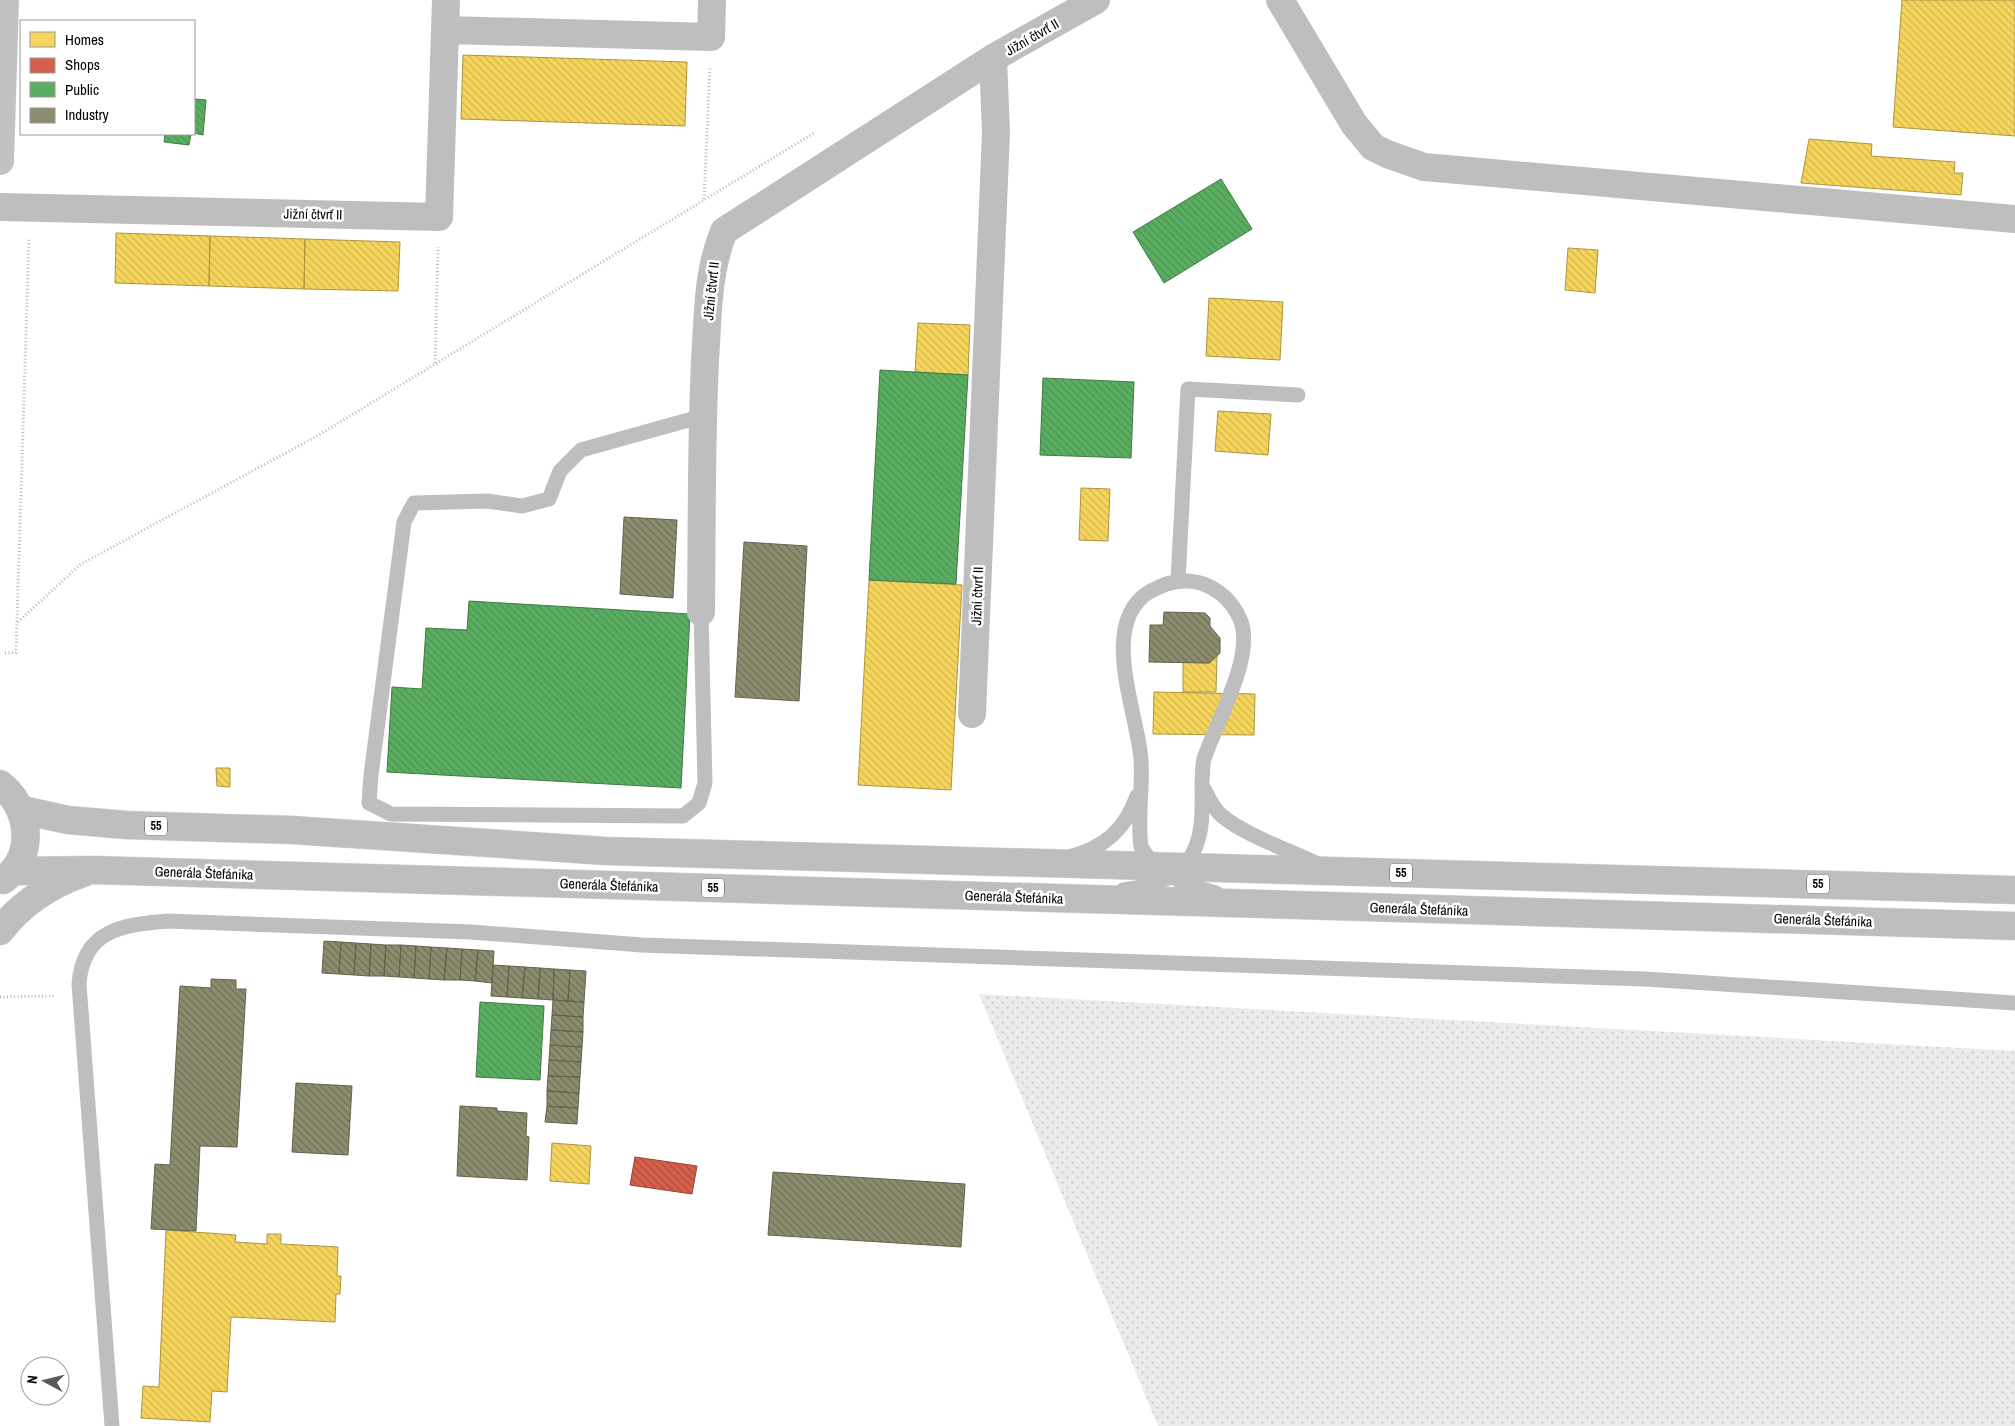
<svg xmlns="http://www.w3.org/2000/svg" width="2015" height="1426" viewBox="0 0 2015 1426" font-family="'Archivo Narrow',sans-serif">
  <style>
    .park { fill: url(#park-dots) }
    .homes { fill: url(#homes-back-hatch); stroke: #ac9540 }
    .shops { fill: url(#shops-back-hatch); stroke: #964336 }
    .public { fill: url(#public-back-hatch); stroke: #3f7a44 }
    .industry { fill: url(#industry-back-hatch); stroke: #62624d }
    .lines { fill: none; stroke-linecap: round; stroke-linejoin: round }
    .primary-casing { stroke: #dbdbdb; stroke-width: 29 }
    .path { stroke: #b9b9b9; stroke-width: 3; stroke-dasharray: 1 2.5; stroke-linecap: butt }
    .service { stroke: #bebebe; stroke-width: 15 }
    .minor { stroke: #bebebe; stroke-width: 28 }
    .secondary { stroke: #c2c2c2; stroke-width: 28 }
    .primary { stroke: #bebebe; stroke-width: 28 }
    .labels { text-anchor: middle; stroke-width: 5; stroke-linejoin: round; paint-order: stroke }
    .shield { fill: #fff; stroke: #4c4c4c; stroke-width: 1 }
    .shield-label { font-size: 12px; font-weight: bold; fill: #000 }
    .street-label { font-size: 14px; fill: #000; stroke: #fff }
  </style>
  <defs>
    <pattern id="park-dots" width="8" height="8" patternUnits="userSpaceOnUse" patternTransform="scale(1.25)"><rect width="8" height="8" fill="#ebebeb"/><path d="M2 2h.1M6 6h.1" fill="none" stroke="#c8c8c8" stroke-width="1.8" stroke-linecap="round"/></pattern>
    <pattern id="homes-back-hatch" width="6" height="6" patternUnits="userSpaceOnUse" patternTransform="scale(1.25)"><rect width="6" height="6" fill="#f6d55c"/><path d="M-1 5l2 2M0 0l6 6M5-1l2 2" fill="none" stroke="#d1b54e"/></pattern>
    <pattern id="shops-back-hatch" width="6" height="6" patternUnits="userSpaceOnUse" patternTransform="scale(1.25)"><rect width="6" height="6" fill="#d6604d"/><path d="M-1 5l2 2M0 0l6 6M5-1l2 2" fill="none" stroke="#ab4d3e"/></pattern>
    <pattern id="public-back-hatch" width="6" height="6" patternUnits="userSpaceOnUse" patternTransform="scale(1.25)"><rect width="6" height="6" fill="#5aae61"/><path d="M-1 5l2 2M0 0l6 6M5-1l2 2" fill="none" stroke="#4c9452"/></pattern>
    <pattern id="industry-back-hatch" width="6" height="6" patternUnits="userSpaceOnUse" patternTransform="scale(1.25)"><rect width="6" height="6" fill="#8c8c6e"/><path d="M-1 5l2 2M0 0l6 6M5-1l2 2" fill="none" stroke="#707058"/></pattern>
  </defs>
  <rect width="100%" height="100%" fill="#fff"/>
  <path class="park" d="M979,994L2015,1051V1426H1158Z"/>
  <path class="homes" d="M1902,0H2015V136L1893,127Z
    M463,55L687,62L685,126L461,119Z
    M1809,139L1872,144L1871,156L1955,162L1954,173H1963L1961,195L1801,183Z
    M116,233L210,236L209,286L115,283Z
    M210,236L305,239L304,289L209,286Z
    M305,239L400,242L398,291L304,289Z
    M1568,248L1598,250L1595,293L1565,290Z
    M1209,298L1283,302L1280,360L1206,356Z
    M918,323L970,325L968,375L915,372Z
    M1218,411L1271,414L1268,455L1215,451Z
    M1081,488L1110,489L1108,541L1079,540Z
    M869,580L962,585L951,790L858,785Z
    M1217,656L1216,692H1183V662L1209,663Z
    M1154,692L1255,694L1254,735L1153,734Z
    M216,768H230V787L217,786Z
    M552,1143L591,1146L589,1184L550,1181Z
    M166,1230L236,1235L235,1242L267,1244V1234H281V1244L338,1247L337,1276H341L340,1294H336L335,1322L231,1317L227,1392L212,1391L210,1422L141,1418L143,1386L159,1387Z"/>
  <path class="shops" d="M635,1157L697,1166L692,1194L630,1185Z"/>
  <path class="public" d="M194,99L206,100L203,135L194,133Z
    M165,134H191L189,145L164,142Z
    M1221,179L1252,229L1164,283L1133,232Z
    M880,370L968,375L956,584L869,580Z
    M1043,378L1134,382L1131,458L1040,455Z
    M469,601L690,614L681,788L387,772L392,687L422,689L426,628L467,630Z
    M480,1002L544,1006L540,1080L476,1077Z"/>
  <path class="industry" d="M624,517L677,520L673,598L620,594Z
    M744,542L807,546L799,701L735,697Z
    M1164,612L1205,613L1210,618V626L1220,638V653L1209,663L1149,662L1150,625H1163Z
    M324,941L341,942L339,974L322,973Z
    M341,942L356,943L354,975L339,974Z
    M356,943L371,944L369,976L354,975Z
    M371,944L386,945L384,976H369Z
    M386,945H401L399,977L384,976Z
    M401,945L416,946L414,978L399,977Z
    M416,946L431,947L429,979L414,978Z
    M431,947L447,948L444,980L429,979Z
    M447,948L462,949L460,980H444Z
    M462,949L478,950L475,981L460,980Z
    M478,950L494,951L492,983L475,981Z
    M493,965L509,966L507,997L491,996Z
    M509,966L525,967L522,998L507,997Z
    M525,967L540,968L538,999L522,998Z
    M540,968L554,969L553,1000L538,999Z
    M554,969L570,970L568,1001L553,1000Z
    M570,970L586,971L584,1002L568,1001Z
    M211,979L236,980V989H246L237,1147L200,1146L196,1231L151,1229L155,1164L170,1165L180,986L211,988Z
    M553,1000L584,1002L583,1017L552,1015Z
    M552,1015L583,1017V1032L551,1030Z
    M551,1030L583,1032L582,1047L550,1045Z
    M550,1045L582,1047L581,1062L549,1060Z
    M549,1060L581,1062L580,1077L548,1076Z
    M548,1076L580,1077L579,1093L547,1091Z
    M296,1083L352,1086L348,1155L292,1152Z
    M547,1091L579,1093L578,1108L547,1106Z
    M460,1106L497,1108V1111L527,1113L526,1136L529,1137L527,1180L457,1176Z
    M547,1106L578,1108L577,1124L545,1122Z
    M773,1172L965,1184L961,1247L768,1235Z"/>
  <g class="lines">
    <g class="primary-casing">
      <path id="primary" d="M0,784C30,807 37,856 3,880
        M22,810L68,820L126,825L292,830L606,851L2015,890
        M13,871L94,870L2015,926
        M0,931C21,904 51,884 83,873"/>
    </g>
    <path class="path" d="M704,199L710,67
      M435,363L438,247
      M18,622L81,564L317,436L814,133
      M5,653H16L29,238
      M0,997L54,996"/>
    <path class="service" d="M1178,581L1188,389L1298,395
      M701,612L705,783L699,803L683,816L391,814L369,803L371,775L404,522L414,503L487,501L522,506L549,499L560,471L581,450L703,416
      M1204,789C1209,798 1213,808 1221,815C1244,835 1291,851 1320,865
      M1069,857C1104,848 1125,830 1137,796
      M1123,890C1147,887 1171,882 1187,862C1205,839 1202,809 1202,781C1203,774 1202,766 1204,759C1216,722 1256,655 1240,619C1231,598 1211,582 1188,581C1174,580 1161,585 1149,592C1098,624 1138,713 1141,760C1143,789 1137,818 1141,847C1156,874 1187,886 1216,893
      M112,1426L79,984C83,930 122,925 167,921L471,932L642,945L1645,979L2015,1003"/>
    <path class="minor" d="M1280,0L1354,124L1373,147L1387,154L1424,167L2015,219
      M447,30L711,37L712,0
      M0,207L439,217L446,0
      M701,612C702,529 701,445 705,361C708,317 707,272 724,231L993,58
      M972,714L996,132L993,58L1096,0"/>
    <path class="secondary" d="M0,161L5,0"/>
    <use href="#primary" class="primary"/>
  </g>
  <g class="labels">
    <g class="shield">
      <rect x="145" y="816.5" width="22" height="19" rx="4"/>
      <rect x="1390" y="863.5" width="22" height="19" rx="4"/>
      <rect x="1807" y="874.5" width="22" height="19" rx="4"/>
      <rect x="702" y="878.5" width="22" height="19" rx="4"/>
    </g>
    <g class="shield-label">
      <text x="156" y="830">55</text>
      <text x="1401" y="877">55</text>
      <text x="1818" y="888">55</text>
      <text x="713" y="892">55</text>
    </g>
    <g class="street-label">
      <text transform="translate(1032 37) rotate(-30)" y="5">Jižní čtvrť II</text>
      <text transform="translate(313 214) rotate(1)" y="5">Jižní čtvrť II</text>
      <text transform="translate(711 291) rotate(-84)" y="5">Jižní čtvrť II</text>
      <text transform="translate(977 596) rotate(-88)" y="5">Jižní čtvrť II</text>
      <text transform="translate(204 873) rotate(2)" y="5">Generála Štefánika</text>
      <text transform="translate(609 885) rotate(2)" y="5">Generála Štefánika</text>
      <text transform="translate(1014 897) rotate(2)" y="5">Generála Štefánika</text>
      <text transform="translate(1419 909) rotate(2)" y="5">Generála Štefánika</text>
      <text transform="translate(1823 920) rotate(2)" y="5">Generála Štefánika</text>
    </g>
  </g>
  <rect x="20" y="20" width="175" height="115" fill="#ffffff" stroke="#999999"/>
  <rect x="30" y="32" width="25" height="15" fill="#f6d55c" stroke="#999999"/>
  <text x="65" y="45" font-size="15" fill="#000000">Homes</text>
  <rect x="30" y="58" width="25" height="15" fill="#d6604d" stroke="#999999"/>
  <text x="65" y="70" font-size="15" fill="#000000">Shops</text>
  <rect x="30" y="82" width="25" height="15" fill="#5aae61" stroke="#999999"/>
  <text x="65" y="95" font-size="15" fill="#000000">Public</text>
  <rect x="30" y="108" width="25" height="15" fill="#8c8c6e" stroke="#999999"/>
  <text x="65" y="120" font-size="15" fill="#000000">Industry</text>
  <g transform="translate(45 1381) rotate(277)"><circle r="24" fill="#ffffff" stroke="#999999"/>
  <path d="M0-4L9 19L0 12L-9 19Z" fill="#595959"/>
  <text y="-8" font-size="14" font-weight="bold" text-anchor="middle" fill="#000000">N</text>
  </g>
</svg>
